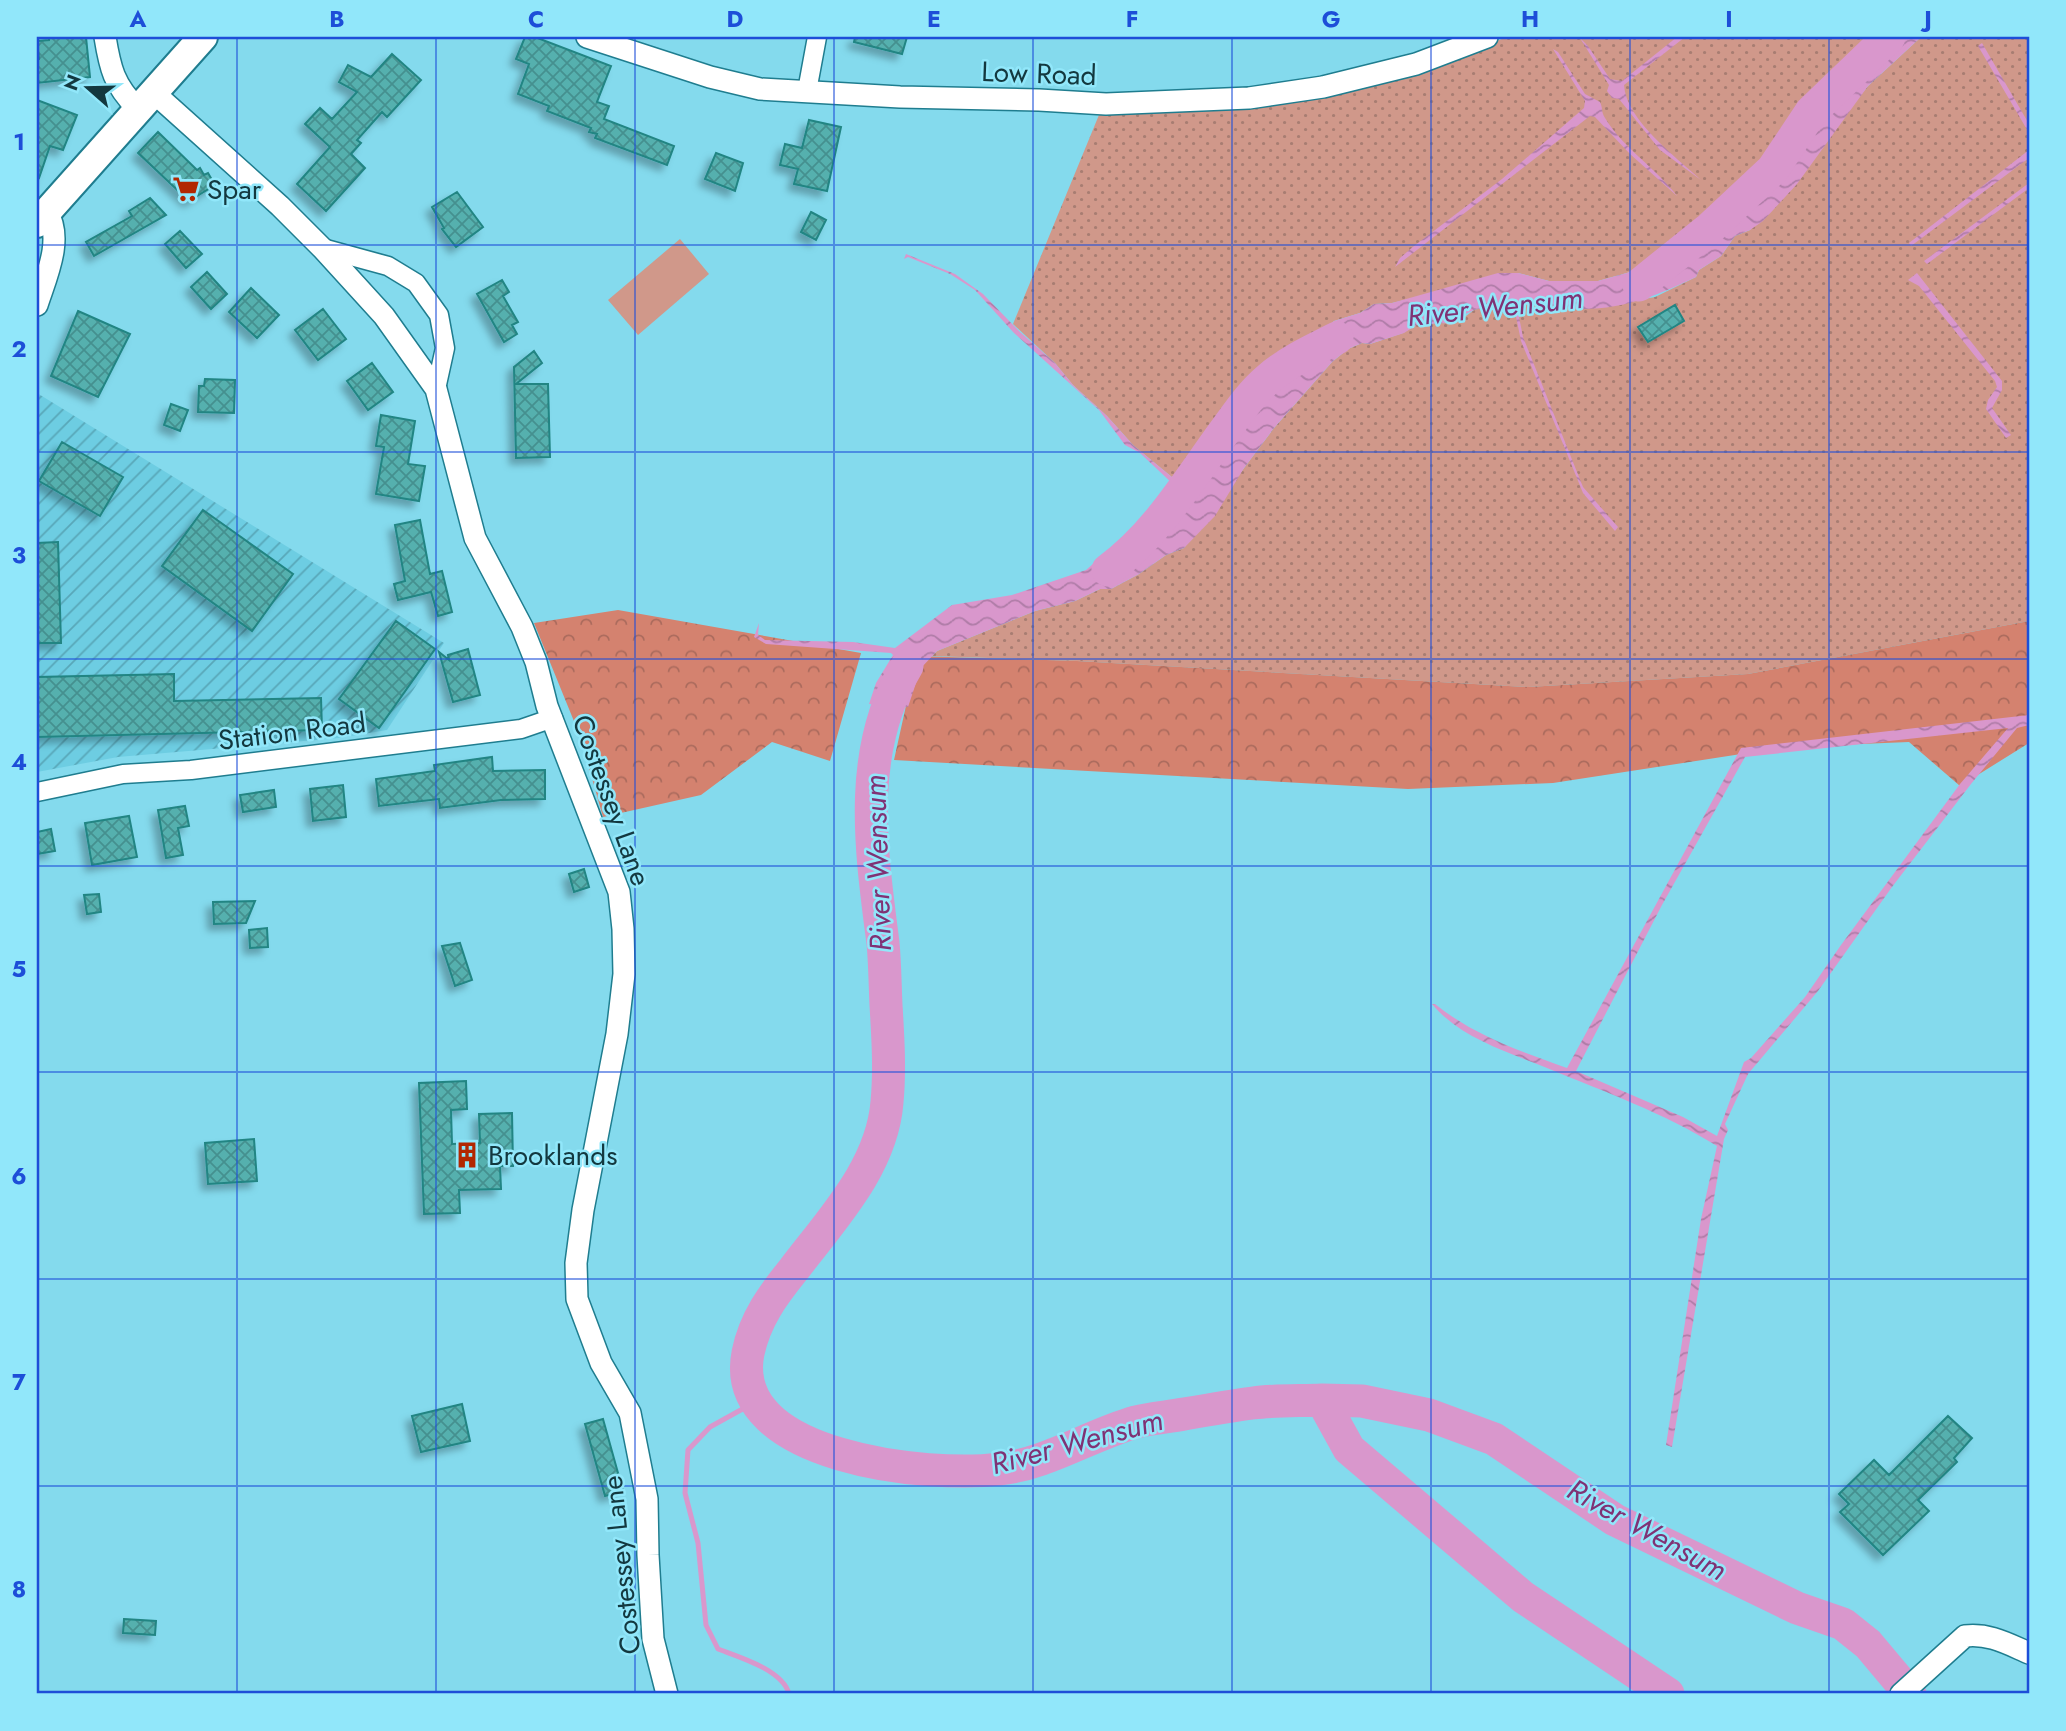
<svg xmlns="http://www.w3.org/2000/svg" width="2066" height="1731" viewBox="0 0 2066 1731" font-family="Jost,sans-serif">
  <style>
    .industrial { fill: url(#industrial-furrows) }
    .grass { fill: url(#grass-dots) }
    .forest { fill: url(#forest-crowns) }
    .pitch { fill: #d0988a }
    .water { fill: url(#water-waves); fill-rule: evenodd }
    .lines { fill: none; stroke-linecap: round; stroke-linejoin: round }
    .stream { stroke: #d997cc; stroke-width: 5 }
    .river { stroke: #d997cc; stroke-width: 33 }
    .building { fill: url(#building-cross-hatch); stroke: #218583; stroke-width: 2; filter: url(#shadow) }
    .minor-casing { stroke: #1f7d8f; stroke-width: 21 }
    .tertiary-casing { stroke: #1f7d8f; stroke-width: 24 }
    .primary-casing { stroke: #1f7d8f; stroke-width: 32 }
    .minor { stroke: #fff; stroke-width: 18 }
    .tertiary { stroke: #fff; stroke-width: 21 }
    .primary { stroke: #fff; stroke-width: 28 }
    .grid { fill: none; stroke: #1d4ed8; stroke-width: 2; stroke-opacity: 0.55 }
    .labels { text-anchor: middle; stroke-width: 5; stroke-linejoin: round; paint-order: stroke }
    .street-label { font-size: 28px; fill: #13383f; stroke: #91e7fa }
    .poi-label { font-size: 28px; fill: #13383f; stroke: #91e7fa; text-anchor: start }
    .water-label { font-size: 30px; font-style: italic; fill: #803274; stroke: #91e7fa }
    .neatline { fill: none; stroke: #1d4ed8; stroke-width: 2.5 }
    .grid-label { font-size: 23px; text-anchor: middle; font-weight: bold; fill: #1d4ed8 }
  </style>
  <defs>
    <pattern id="industrial-furrows" width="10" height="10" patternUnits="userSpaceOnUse" patternTransform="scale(1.75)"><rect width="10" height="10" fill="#6dcde2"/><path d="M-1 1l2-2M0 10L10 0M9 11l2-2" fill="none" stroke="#58a7b9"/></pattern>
    <pattern id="grass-dots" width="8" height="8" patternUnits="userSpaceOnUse" patternTransform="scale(1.75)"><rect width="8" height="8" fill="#d0988a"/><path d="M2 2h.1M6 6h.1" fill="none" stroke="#a87d72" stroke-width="1.8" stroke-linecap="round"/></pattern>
    <pattern id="forest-crowns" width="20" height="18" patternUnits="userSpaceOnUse" patternTransform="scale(1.75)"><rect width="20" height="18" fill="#d4826f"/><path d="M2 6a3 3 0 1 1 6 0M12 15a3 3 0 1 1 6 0" fill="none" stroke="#ab6b5d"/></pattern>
    <pattern id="water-waves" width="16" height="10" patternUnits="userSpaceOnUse" patternTransform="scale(1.75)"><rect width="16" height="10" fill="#d997cc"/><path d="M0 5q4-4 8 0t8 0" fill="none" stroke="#af7ca7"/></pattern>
    <pattern id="building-cross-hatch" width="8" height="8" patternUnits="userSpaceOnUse" patternTransform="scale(1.75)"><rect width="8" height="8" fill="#55b0ae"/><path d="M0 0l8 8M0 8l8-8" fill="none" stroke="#45908f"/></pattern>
    <filter id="shadow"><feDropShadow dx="-6" dy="6" stdDeviation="3.5" flood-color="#0004"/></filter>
  </defs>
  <rect width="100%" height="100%" fill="#84daed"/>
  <path class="industrial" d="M37,393L444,643L387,730L339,738L118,757L37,772Z"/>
  <path class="grass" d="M1507,37H1877C1868,43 1865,50 1855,55L1769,174L1723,206L1692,237L1682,251L1666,262L1598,281H1549L1518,273L1392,303L1374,304L1360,313L1334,321L1306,346L1292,364L1265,386L1250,412L1243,419L1238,433L1232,438L1208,474L1190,492L1133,445L1107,416L1073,385L1055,363L1013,324L1101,110L1270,106L1423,69Z
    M1921,37H2029V621L1748,674L1528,687L1077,661L932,656L937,651L1035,611L1075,601L1100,589H1111L1139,574L1166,555L1184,548L1274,428L1332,362L1348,349L1362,343L1370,344L1403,333L1418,324L1447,323L1456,317L1466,316L1474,310L1500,303L1539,302L1582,309L1612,305L1655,297L1696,277L1699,270L1721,256L1735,236L1750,230L1868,86Z"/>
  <path class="forest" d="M618,610L861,653L830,761L772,742L701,795L603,817L580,736L534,623Z
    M2029,621V743L1960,786L1909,742L1787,747L1553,783L1408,789L894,760L917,656L1077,661L1528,687L1748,674Z"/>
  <path class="pitch" d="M680,239L709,274L638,335L608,300Z"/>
  <path class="water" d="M1677,37H1685L1624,85C1626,120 1676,157 1701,180L1660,150L1619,99L1612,98L1607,91L1609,85L1580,38L1588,46L1610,79L1622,81Z
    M1877,37H1921L1868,86L1797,184L1763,221L1750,230L1735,236L1721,256L1699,270L1696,277C1661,294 1622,310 1581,309C1559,308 1539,301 1516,302L1523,337L1583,487L1618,527L1615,531L1583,493L1521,341L1513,302L1500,303L1474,310L1447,323L1418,324L1404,333L1370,344L1362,343L1348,349L1332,362L1274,428L1244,468L1215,516L1184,548L1166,555L1139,574L1111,589H1100L1075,601L1035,611L937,651L921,668L908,707L869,704L876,683L893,655L891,653L766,644L754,637L759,623L758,635L765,640L853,642L895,648L952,605L1012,595L1086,570L1094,563L1103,562C1124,549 1191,520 1186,492L1175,486L1140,453L1125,445L1099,410L1014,333L975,290L950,274L908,257L904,259L906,254L955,274L983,294L1020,332L1055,363L1073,385L1107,416L1133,445L1190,492L1208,474L1233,438L1238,433L1243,418L1250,412L1265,386L1292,364L1306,346L1334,321L1360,313L1374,304L1392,303L1498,273H1518L1549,281H1598L1666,262L1682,251L1692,237L1723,206L1769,174L1798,137L1839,71C1854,63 1863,47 1877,37Z
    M1982,43L2029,124V133L1978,46Z
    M1553,49L1558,52L1585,94L1600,102C1603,108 1601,112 1605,118C1623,148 1656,168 1677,196L1630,154L1595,117L1590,116L1395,267L1400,258L1414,246L1502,179L1584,108L1585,101Z
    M2029,150V158L1911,246L1909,243Z
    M2029,183V188L1927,264L1924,261Z
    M1917,273L2002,381V390L1992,408L2011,435L2006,438L1986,409L1988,400L1997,387L1995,381L1919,286L1908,280Z
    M2029,715V725L2017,728L1971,784L1892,887L1818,991L1748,1074L1725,1124L1728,1130L1724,1139L1672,1447L1666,1445L1701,1219L1717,1146C1664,1113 1605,1092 1547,1068C1508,1052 1460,1038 1432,1004H1435C1473,1035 1522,1052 1567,1068L1741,748ZM2008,728L1960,784L1841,945L1805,997L1751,1058L1744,1062L1717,1136L1683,1117L1576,1071L1662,905L1745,757Z"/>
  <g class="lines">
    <path class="stream" d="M757,1401L710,1427L688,1450L685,1493L698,1543L706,1625L718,1649C739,1657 783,1670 789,1694"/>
    <path class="river" d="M1639,285L1710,228L1773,169L1811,112L1889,37
      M1108,570C1155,536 1187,483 1221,436C1236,416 1249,395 1268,379C1289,361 1313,350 1337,338
      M907,666C856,751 871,850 883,943C885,964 885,985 886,1005C888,1038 890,1070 887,1102C882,1167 832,1219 794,1269C773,1295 755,1319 748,1353C727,1459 931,1478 999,1469C1047,1464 1090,1435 1136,1422C1152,1418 1169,1417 1184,1414C1207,1410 1230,1406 1253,1403C1275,1400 1299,1401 1322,1400L1349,1449L1523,1597L1668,1694
      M1322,1400L1362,1401L1429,1415L1494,1439L1615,1520L1797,1608L1843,1624L1868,1644L1910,1694"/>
  </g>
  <path class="building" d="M49,37H86L90,77L37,83V60L39,59L37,41L49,40Z
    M525,37H535L611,66L597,102L609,106L604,119L674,146L667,165L595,138L597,134L589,132L591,128L547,111L549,106L518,94L529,64L516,59Z
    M855,37H907L902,54L854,42Z
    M392,54L421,80L387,117L382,112L357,140L361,143L351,154L365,168L326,211L297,184L330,147L305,124L320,108L332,119L357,92L339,82L348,65L371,77Z
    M37,100L77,115L63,150L50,146L39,178L37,177Z
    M809,120L841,127L827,191L794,184L798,169L780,165L785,144L802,148Z
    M158,132L197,170L200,168L204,175L208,173L215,185L189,201L138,153Z
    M716,153L743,163L735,191L705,179Z
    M457,192L483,227L456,247L442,229L444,228L432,207Z
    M150,198L166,215L94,256L86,242L132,216L129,211Z
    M811,212L826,220L816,240L801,232Z
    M180,231L202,254L186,268L165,244Z
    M207,272L227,294L211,309L191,287Z
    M502,280L509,292L503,296L518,322L512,325L517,334L504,342L477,294Z
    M251,288L279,315L257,338L229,312Z
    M1675,305L1684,321L1648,342L1638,327Z
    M323,309L346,339L318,360L295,330Z
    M78,311L130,334L98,397L51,376Z
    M534,351L542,363L516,384H548L550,457L516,458L514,367Z
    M372,363L393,392L368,410L347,381Z
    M205,379L235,380L234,413L198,412L199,386H204Z
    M171,404L188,410L180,431L164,425Z
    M381,415L415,421L408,464L425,466L419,501L376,494L384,447L376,446Z
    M62,442L123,477L100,516L39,481Z
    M203,510L293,574L252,631L162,566Z
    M420,520L430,574L442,571L452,612L438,616L431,592L398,600L394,584L405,581L395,525Z
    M58,542L61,643H37V543Z
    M396,621L435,649L379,728L339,699Z
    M468,649L480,695L453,702L439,652L449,660L448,655Z
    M174,674V701L321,698L322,730L37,737V677Z
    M492,757L493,771L545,770V799L501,800L440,808L439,799L379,806L376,779L435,771L434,765Z
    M343,785L346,817L313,821L310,789Z
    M274,790L276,807L243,812L240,795Z
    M185,806L189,826L178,828L183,855L166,858L158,810Z
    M129,816L137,857L92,865L85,823Z
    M51,829L55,851L37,854V832Z
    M584,869L589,887L574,892L569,874Z
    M99,894L101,912L87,914L84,895Z
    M255,901L246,923L214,924L213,902Z
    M267,928L268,947L250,948L249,930Z
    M460,943L472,980L455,986L442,946Z
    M466,1081L467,1109L451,1110L452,1144L480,1143L479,1114L512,1113L513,1166H500L501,1189L459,1190L460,1213L424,1214L419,1083Z
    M254,1139L257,1181L208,1184L205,1143Z
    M462,1404L470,1441L421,1452L412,1416Z
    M1948,1416L1972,1438L1954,1458L1957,1462L1918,1500L1929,1511L1883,1555L1840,1512L1849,1504L1839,1494L1874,1460L1889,1475Z
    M603,1419L623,1491L605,1496L585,1424Z
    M124,1619L156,1621L155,1635L123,1633Z"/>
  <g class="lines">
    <g class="minor-casing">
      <path id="minor" d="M807,91L817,37
        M322,248L388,266L416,283L439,315L445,348L436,389
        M37,792L123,774L191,770L521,729L553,718"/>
    </g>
    <g class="tertiary-casing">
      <path id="tertiary" d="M105,37C110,68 114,85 137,108
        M587,37L710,77L760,89L900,97L1039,100L1106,104L1249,98L1323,87L1416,64L1487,37
        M152,91L280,206L322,248L384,316L436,389L475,538L522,627L536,662L547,706L619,892L623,929L624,974L617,1034L583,1210L576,1263L577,1299L601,1363L630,1413L647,1499L648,1555L653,1639L667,1694
        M37,305C46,277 64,239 47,212
        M1901,1694L1965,1636C1989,1633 2008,1644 2029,1653"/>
    </g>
    <g class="primary-casing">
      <path id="primary" d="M37,223L203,37"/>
    </g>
    <use href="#minor" class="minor"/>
    <use href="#tertiary" class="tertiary"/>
    <use href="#primary" class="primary"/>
  </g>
  <path class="grid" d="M237,37V1694M436,37V1694M635,37V1694M834,37V1694M1033,37V1694M1232,37V1694M1431,37V1694M1630,37V1694M1829,37V1694M37,245H2029M37,452H2029M37,659H2029M37,866H2029M37,1072H2029M37,1279H2029M37,1486H2029"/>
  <defs>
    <g id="supermarket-bare" transform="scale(2.1)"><path d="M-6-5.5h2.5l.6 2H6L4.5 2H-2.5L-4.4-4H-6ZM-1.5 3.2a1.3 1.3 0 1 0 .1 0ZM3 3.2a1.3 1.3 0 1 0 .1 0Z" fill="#b22701" stroke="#91e7fa" stroke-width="2.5" paint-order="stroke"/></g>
    <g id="building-bare" transform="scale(2.1)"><path d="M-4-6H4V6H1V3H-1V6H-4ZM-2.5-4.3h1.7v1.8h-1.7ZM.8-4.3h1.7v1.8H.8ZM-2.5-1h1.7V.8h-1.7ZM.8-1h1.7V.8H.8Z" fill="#b22701" stroke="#91e7fa" stroke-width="2.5" paint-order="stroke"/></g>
  </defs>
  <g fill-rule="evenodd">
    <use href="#supermarket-bare" x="186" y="189"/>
    <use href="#building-bare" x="467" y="1155"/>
  </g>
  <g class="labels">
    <g class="street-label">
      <text transform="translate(1039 73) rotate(2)" y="10">Low Road</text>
      <text transform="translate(292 731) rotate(-7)" y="10">Station Road</text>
      <text transform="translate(612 800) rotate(70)" y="10">Costessey Lane</text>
      <text transform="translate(621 1565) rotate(-96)" y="10">Costessey Lane</text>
    </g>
    <g class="poi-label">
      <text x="207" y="199">Spar</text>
      <text x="488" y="1165">Brooklands</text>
    </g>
    <g class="water-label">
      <text transform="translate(1495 307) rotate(-6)" y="10">River Wensum</text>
      <text transform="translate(878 863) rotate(-92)" y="10">River Wensum</text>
      <text transform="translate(1077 1442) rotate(-15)" y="10">River Wensum</text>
      <text transform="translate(1647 1530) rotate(29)" y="10">River Wensum</text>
    </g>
  </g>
  <rect width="2066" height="1731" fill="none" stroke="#91e7fa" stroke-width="77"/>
  <g transform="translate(88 88) rotate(290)" stroke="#91e7fa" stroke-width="5" paint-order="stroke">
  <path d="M0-5L12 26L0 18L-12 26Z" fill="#13383f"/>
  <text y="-10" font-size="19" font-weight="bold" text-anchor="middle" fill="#13383f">N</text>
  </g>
  <rect x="38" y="38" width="1990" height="1654" class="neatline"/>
  <g class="grid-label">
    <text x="138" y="27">A</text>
    <text x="337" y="27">B</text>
    <text x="536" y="27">C</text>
    <text x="735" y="27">D</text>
    <text x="934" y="27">E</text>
    <text x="1132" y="27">F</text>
    <text x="1331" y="27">G</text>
    <text x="1530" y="27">H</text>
    <text x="1729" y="27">I</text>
    <text x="1928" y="27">J</text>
    <text x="19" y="150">1</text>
    <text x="19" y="357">2</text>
    <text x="19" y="563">3</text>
    <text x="19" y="770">4</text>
    <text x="19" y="977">5</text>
    <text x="19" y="1184">6</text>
    <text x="19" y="1390">7</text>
    <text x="19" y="1597">8</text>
  </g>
</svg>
